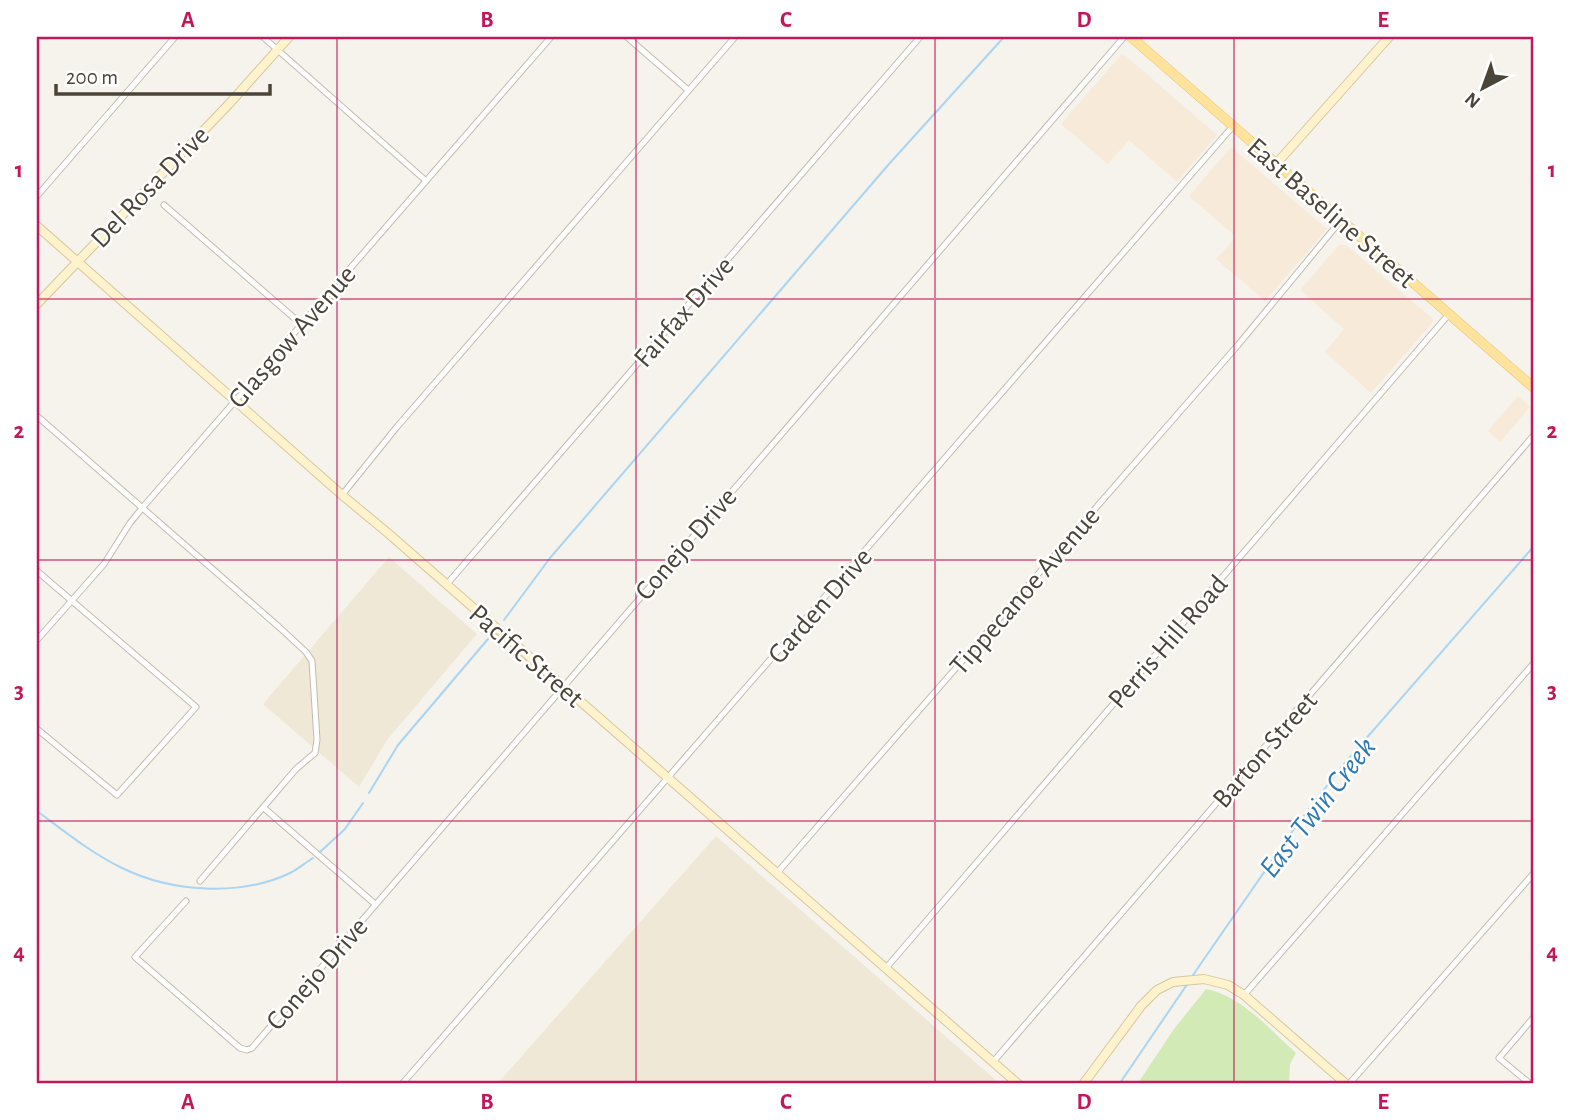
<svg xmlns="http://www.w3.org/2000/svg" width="1571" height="1120" viewBox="0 0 1571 1120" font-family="'Alegreya Sans',sans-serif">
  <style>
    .commercial { fill: #f7ead8 }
    .education { fill: #efe8d6 }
    .green { fill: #d2eab5 }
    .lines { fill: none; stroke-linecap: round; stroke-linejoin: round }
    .stream { stroke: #a9d4f2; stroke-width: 2 }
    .street-casing { stroke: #c2bbae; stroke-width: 7 }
    .secondary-casing { stroke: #d6c79b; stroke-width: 10 }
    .primary-casing { stroke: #e6c16a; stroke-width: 10 }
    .street { stroke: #fff; stroke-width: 5 }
    .secondary { stroke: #fff3cd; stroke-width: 8 }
    .primary { stroke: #ffe39c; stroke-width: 9 }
    .grid { fill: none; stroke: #c2185b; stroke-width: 2; stroke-opacity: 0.55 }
    .labels { text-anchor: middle; stroke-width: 5; stroke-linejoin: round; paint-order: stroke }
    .street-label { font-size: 28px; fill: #4b4439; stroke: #fff }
    .water-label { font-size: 30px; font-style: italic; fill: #2e7ab2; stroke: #fff }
    .neatline { fill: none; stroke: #c2185b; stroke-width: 2.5 }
    .grid-label { font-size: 23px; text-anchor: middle; font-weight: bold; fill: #c2185b }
  </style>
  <rect width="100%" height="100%" fill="#f6f3ec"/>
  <path class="commercial" d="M1121,55L1126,56L1217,135L1177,182L1129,140L1108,164L1061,124Z
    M1231,147L1327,229L1265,301L1216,259L1236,237L1189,196Z
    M1339,245H1346L1433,319L1432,323L1371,393L1325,352L1344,329L1300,290Z
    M1518,396L1530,407L1500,442L1488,431Z"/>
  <path class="education" d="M389,557L477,634L387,740L359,787L263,704Z
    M716,836L999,1083H498Z"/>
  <path class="green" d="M1206,989C1242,996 1269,1029 1296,1053L1290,1064L1289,1083H1138L1174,1029Z"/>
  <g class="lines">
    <path class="stream" d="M504,620L550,558L889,164L1004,37
      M369,793L398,745L488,639
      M37,811C64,831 91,853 122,868C171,892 240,897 290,873C298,869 305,863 313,858
      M320,852L345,829L363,803
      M1193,975L1296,826L1343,765L1534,546
      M1120,1083L1188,983"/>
    <g class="street-casing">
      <path id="street" d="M263,37L425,180
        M627,37L688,90
        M37,196L175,37
        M164,205L301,324
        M37,416L279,627L306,652L312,661L317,740L315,753L296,769L200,881
        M342,495L396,428L735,37
        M37,571L196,707L117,795L37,729
        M447,584L920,37
        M37,640L104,564L130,523L143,507L551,37
        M264,808L375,904
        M777,873L1238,345L1342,219
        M186,901L135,957L240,1048L247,1050L252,1048L1124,37
        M886,968L1449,314
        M1244,995L1534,663
        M993,1062L1534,435
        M403,1083L1233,126
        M1350,1083L1534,873
        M1529,1083L1499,1058L1534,1017"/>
    </g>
    <g class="secondary-casing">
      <path id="secondary" d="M1276,164L1389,37
        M37,226L342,495L389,534L1017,1083
        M37,304L229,104L289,37
        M1084,1083L1141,1006L1157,990L1173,982L1204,979L1228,985L1244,995L1345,1083"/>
    </g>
    <g class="primary-casing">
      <path id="primary" d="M1131,37L1534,388"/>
    </g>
    <use href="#street" class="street"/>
    <use href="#secondary" class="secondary"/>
    <use href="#primary" class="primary"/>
  </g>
  <path class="grid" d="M337,37V1083M636,37V1083M935,37V1083M1234,37V1083M37,299H1534M37,560H1534M37,821H1534"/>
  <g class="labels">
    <g class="street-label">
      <text transform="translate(149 186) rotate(-46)" y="10">Del Rosa Drive</text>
      <text transform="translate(1332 212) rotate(41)" y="10">East Baseline Street</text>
      <text transform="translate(683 311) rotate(-49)" y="10">Fairfax Drive</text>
      <text transform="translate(291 336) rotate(-49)" y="10">Glasgow Avenue</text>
      <text transform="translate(685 543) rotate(-49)" y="10">Conejo Drive</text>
      <text transform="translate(1024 590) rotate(-49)" y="10">Tippecanoe Avenue</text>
      <text transform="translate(819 605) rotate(-49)" y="10">Garden Drive</text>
      <text transform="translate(1167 641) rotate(-49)" y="10">Perris Hill Road</text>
      <text transform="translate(527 655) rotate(41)" y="10">Pacific Street</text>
      <text transform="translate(1264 749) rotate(-49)" y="10">Barton Street</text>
      <text transform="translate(316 973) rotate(-49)" y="10">Conejo Drive</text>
    </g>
    <g class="water-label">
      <text transform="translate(1317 807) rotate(-52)" y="10">East Twin Creek</text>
    </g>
  </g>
  <rect width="1571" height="1120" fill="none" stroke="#ffffff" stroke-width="77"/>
  <g transform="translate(1483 88) rotate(221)" stroke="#ffffff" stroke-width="5" paint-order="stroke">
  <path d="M0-5L12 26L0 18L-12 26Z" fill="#4b4439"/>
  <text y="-10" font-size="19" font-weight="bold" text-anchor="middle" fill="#4b4439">N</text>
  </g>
  <path d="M56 84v10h214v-10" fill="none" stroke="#4b4439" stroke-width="3.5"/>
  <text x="66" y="84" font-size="21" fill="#4b4439" stroke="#ffffff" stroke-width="5" paint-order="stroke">200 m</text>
  <rect x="38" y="38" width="1494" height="1044" class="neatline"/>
  <g class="grid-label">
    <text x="188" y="27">A</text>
    <text x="487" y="27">B</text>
    <text x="786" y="27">C</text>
    <text x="1084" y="27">D</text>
    <text x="1383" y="27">E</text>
    <text x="19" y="177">1</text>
    <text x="1552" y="177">1</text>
    <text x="19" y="438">2</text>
    <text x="1552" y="438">2</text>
    <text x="19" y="698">3</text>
    <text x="1552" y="698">3</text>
    <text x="19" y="959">4</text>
    <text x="1552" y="959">4</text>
    <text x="188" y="1109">A</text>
    <text x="487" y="1109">B</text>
    <text x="786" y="1109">C</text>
    <text x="1084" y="1109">D</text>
    <text x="1383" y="1109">E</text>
  </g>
</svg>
